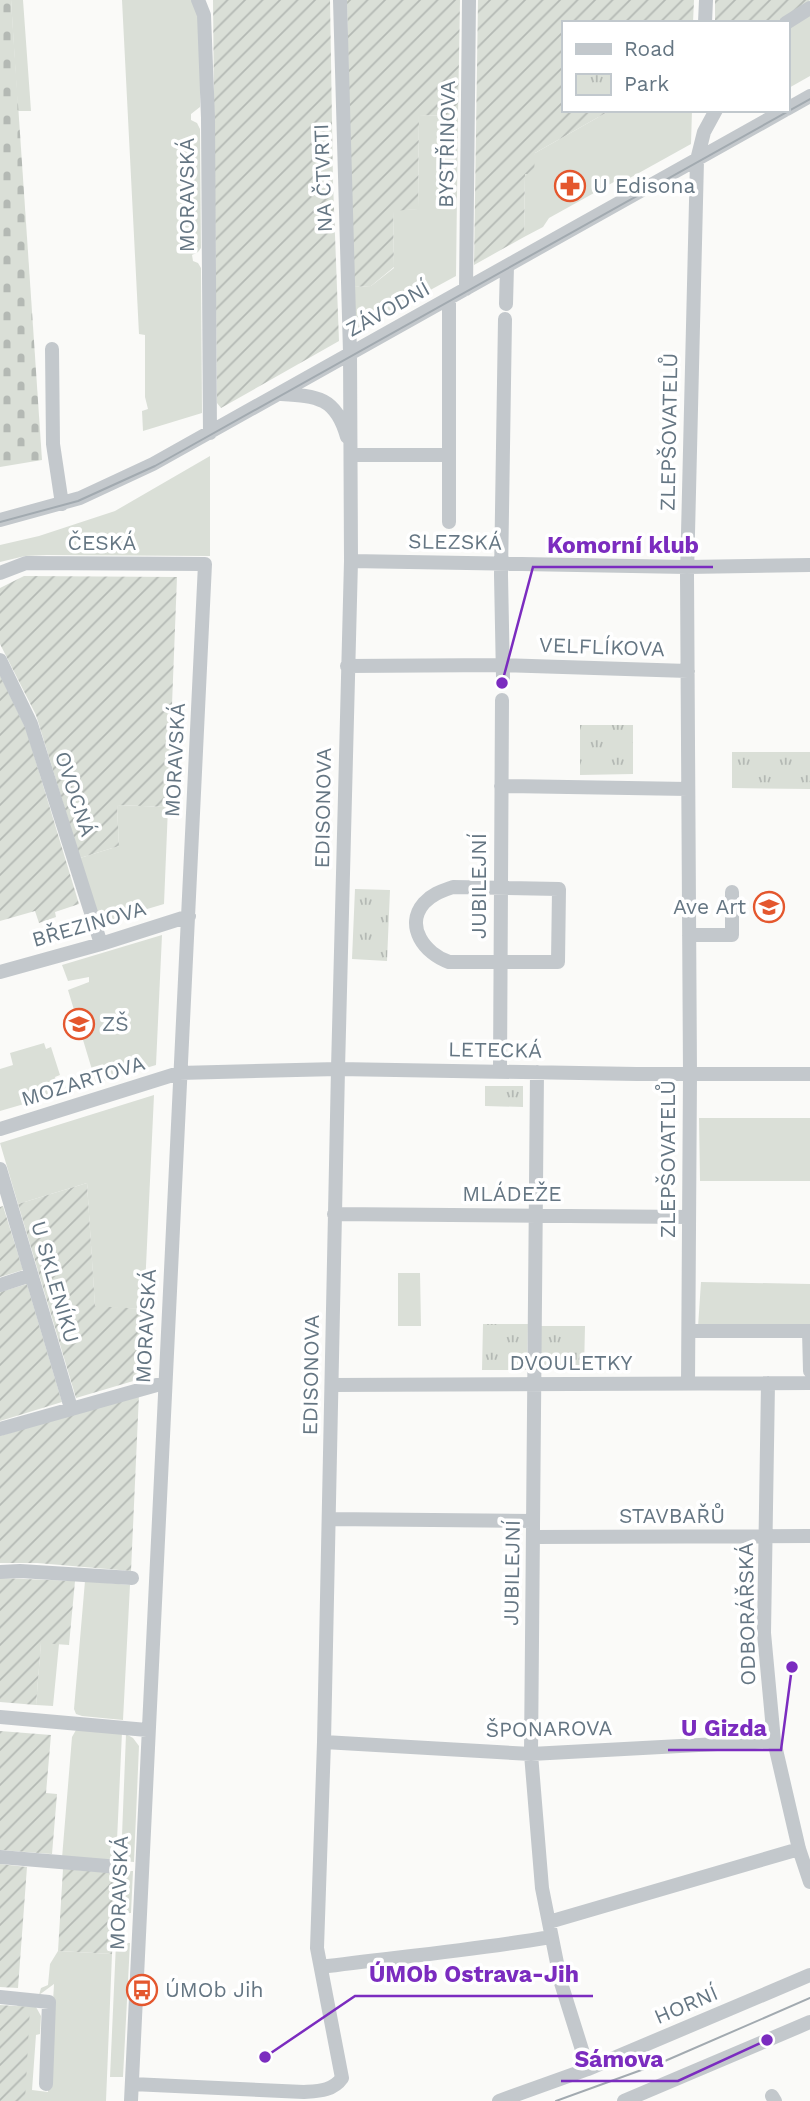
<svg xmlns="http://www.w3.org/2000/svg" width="810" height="2101" viewBox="0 0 810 2101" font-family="'Work Sans',sans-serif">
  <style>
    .grass { fill: #dadfd7 }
    .cemetery { fill: url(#cemetery-stones) }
    .park { fill: url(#park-tufts) }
    .garden { fill: url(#garden-furrows) }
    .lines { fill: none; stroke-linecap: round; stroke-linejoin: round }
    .street { stroke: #c3c8cc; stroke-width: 14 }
    .tram { stroke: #a2aab0; stroke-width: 2 }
    .labels { text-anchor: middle; stroke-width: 7; stroke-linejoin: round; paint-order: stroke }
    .street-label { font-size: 21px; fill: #657683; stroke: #fff }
    .poi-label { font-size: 21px; fill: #657683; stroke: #fff; text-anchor: start }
    .leader { fill: none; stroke: #7b2cbf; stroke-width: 2.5 }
    .callout-dot { fill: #7b2cbf; stroke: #fff; stroke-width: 2.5 }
    .callout-label { font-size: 23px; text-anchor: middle; font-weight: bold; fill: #7b2cbf; stroke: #fff; stroke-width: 7; stroke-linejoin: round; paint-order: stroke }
  </style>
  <defs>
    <pattern id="cemetery-stones" width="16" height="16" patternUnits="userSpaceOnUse" patternTransform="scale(1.75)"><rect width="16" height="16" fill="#dadfd7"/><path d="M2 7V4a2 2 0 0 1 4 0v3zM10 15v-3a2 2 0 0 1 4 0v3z" fill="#b4b9b4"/></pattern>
    <pattern id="park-tufts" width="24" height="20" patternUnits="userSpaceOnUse" patternTransform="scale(1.75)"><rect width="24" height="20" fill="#dadfd7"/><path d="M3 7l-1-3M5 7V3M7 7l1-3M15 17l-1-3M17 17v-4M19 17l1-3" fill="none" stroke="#b4b9b4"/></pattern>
    <pattern id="garden-furrows" width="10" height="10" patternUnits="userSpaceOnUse" patternTransform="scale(1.75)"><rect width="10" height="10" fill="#dadfd7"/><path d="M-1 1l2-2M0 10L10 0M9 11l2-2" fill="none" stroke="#b4b9b4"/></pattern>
  </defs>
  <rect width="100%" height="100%" fill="#fafaf8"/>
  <path class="grass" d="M11,0H23L31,111H18Z
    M122,0H191L200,6V107L191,114V120L197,123L200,129L201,248L198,252L192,255L193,261L198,263L201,268L202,413L143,431L142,411L148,409L145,397V335L139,334Z
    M810,15V76L787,89V29Z
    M611,110H692L691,144L628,179L621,178L549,218L543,227L524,237L525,174L535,153Z
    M419,115L458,116L456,276L355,331L353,287L371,286L394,268L393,210L418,209Z
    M210,456V556L47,555L25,556L0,562V545L39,536L115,511Z
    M117,805L168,807L164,904L100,923L80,858L119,846Z
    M162,935L156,1065L96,1083L68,990L89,982V977L68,981L62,965Z
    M44,1043L46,1049L51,1047L60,1075L55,1077L59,1090L83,1082L86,1086L0,1111V1069L13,1065L10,1053Z
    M154,1095L144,1309L95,1307L87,1183L18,1204L0,1143Z
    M699,1118H810V1181H700Z
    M398,1273H420L421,1326H398Z
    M701,1282L810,1284V1327H698Z
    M85,1581L130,1585L123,1720L82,1716L76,1714L74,1709Z
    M41,1642L59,1644L53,1706L36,1705Z
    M76,1730L122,1732L116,1862L62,1858L72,1737Z
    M126,1734L133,1738L139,1746L134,1862L121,1861Z
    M120,1871H133L131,1913H118Z
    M116,1943H130L123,2077H110Z
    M58,1951L112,1954L106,2101H25V2069L17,2002L36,2007L41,2016L40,2034L36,2035L32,2090L48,2092L54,1984L39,1995L41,1988L48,1985L50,1964Z"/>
  <path class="cemetery" d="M0,0H11L42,460L0,467Z"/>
  <path class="park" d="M580,725H633V774L580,775Z
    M732,752H810V789L732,788Z
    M355,889L390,890L387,961L352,959Z
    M485,1086H523V1107L485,1106Z
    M483,1324H528L527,1370H482Z
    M541,1326H585L584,1370L541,1369Z"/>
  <path class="garden" d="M213,0H330L333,182L339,341L221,408L217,403Z
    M347,0H460L458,116L419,115L418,209L393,211L394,267L371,286L353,287Z
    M478,0H694L693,23H563V110H611L535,153L534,174H525L524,237L474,265Z
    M715,0H810C789,30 746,23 715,23Z
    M24,576L177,577L168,807L117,805L119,846L80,858L36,715L0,644V588Z
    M0,675L26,729L79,904L55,912L56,917L39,923L35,911L0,921Z
    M87,1183L95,1306L144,1309L140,1379L76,1398L18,1204Z
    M3,1206L23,1270L0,1277V1207Z
    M27,1284L62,1402L0,1421V1292Z
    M139,1394L131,1571L37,1563H0V1436Z
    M0,1578L75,1581L69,1645L41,1643L36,1705L0,1702Z
    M0,1731L51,1735L46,1793L57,1794L52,1854L0,1850Z
    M0,1864L27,1867L18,1988L0,1987Z
    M63,1869L117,1873L112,1954L58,1951Z
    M0,2005L30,2007L25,2101H0Z"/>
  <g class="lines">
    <path class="street" d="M198,0L204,15L208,118L210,433
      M705,23L706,0
      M786,23L810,8
      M787,109L810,96
      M466,289L469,0
      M449,299V522
      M506,304L507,266
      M52,349L53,444L62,504
      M281,394C317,396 336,397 347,437
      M351,455H449
      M0,520L80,498L153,464L785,110
      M351,561L687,567L810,565
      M0,573L26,563L205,564L131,2101
      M0,660L31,724L101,944
      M347,666L503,665L688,671
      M503,678L501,575L505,319
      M501,786L688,789
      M453,887L559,889L558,962H449C425,954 404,926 424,903C432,894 442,891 453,887Z
      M689,935H732V892
      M0,972L101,944L189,916
      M500,1071L502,700
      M537,1072L531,1754L542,1888L561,1983L588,2069
      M0,1129L179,1073L338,1069L637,1074H810
      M0,1169L71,1408
      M334,1214L689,1217
      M0,1285L31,1275
      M689,1331H810
      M809,1331L810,1371
      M688,1383L690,1074L687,575L697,160L704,132L716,110
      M768,1383L764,1633L774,1741L799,1849L810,1882
      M332,1385L810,1383
      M0,1429L164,1383
      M329,1519L533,1521
      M533,1537L810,1536
      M0,1572L20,1571L132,1578
      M0,1717L147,1730
      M324,1742L531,1754L774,1741
      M0,1857L119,1867
      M549,1922L799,1849
      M321,1967C398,1957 475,1950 551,1937
      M0,1997L49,2002L46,2084
      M132,2084L304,2092C318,2091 333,2091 342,2078L317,1948L324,1742L338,1069L351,561L350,352L340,0
      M772,2096L775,2101
      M499,2101L588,2069L810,1975
      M624,2101L810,2022"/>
    <path class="tram" d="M0,522L78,501L155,466L810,99
      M556,2101L658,2064L810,1998"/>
  </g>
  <defs>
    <g id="pharmacy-ring" transform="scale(1.575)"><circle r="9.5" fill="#fff" stroke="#e4572e" stroke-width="1.5"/><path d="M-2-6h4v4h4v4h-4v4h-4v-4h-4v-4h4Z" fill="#e4572e"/></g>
    <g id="school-ring" transform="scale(1.575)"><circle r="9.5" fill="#fff" stroke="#e4572e" stroke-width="1.5"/><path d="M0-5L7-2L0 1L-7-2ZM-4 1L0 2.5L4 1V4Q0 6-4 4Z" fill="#e4572e"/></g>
    <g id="bus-ring" transform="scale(1.575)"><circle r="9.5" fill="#fff" stroke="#e4572e" stroke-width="1.5"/><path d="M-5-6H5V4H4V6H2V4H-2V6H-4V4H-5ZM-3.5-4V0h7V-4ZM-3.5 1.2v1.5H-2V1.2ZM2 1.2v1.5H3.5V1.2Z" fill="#e4572e"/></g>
  </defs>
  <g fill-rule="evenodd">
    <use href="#pharmacy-ring" x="570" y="186"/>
    <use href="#school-ring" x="769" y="907"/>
    <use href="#school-ring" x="79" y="1024"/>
    <use href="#bus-ring" x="142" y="1990"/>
  </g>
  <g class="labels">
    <g class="street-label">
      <text transform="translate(447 144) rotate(-89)" y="7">BYSTŘINOVA</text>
      <text transform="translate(323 178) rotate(-92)" y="7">NA ČTVRTI</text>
      <text transform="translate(187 195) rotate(-90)" y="7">MORAVSKÁ</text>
      <text transform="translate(388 309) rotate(-29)" y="7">ZÁVODNÍ</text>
      <text transform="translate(669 432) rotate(-89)" y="7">ZLEPŠOVATELŮ</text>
      <text transform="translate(455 542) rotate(1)" y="7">SLEZSKÁ</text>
      <text x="102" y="550">ČESKÁ</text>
      <text transform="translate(602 647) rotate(2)" y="7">VELFLÍKOVA</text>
      <text transform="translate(175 760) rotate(-87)" y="7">MORAVSKÁ</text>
      <text transform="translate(75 794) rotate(72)" y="7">OVOCNÁ</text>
      <text transform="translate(323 808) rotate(-89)" y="7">EDISONOVA</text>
      <text transform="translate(479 886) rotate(-90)" y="7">JUBILEJNÍ</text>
      <text transform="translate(89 924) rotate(-16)" y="7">BŘEZINOVA</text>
      <text transform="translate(495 1050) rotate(1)" y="7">LETECKÁ</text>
      <text transform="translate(83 1081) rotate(-17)" y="7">MOZARTOVA</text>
      <text transform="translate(668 1159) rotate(-90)" y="7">ZLEPŠOVATELŮ</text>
      <text x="512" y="1201">MLÁDEŽE</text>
      <text transform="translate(55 1282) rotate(74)" y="7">U SKLENÍKU</text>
      <text transform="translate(146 1326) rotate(-87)" y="7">MORAVSKÁ</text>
      <text x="571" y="1370">DVOULETKY</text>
      <text transform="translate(311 1375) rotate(-89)" y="7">EDISONOVA</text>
      <text x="672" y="1523">STAVBAŘŮ</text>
      <text transform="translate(512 1573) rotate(-89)" y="7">JUBILEJNÍ</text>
      <text transform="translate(747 1614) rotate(-91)" y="7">ODBORÁŘSKÁ</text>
      <text transform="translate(549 1729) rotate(-1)" y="7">ŠPONAROVA</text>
      <text transform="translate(119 1893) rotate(-88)" y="7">MORAVSKÁ</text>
      <text transform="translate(686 2005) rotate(-23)" y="7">HORNÍ</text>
    </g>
    <g class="poi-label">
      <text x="593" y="193">U Edisona</text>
      <text x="746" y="914" text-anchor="end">Ave Art</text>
      <text x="102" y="1031">ZŠ</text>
      <text x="165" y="1997">ÚMOb Jih</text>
    </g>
  </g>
  <path class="leader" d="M502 683L533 567H713M792 1667L781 1750H668M265 2057L355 1996H593M767 2040L678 2081H561"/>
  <g class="callout-dot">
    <circle cx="502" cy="683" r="7"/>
    <circle cx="792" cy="1667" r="7"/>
    <circle cx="265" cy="2057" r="7"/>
    <circle cx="767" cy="2040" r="7"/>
  </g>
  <g class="callout-label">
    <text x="623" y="553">Komorní klub</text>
    <text x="724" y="1736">U Gizda</text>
    <text x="474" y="1982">ÚMOb Ostrava-Jih</text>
    <text x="619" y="2067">Sámova</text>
  </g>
  <rect x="562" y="21" width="228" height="91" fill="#ffffff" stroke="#c1c8cd" stroke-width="2"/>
  <rect x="576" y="44" width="35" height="10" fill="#c3c8cc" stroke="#c1c8cd" stroke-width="2"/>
  <text x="624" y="56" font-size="21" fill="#657683">Road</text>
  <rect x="576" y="74" width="35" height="21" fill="url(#park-tufts)" stroke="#c1c8cd" stroke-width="2"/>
  <text x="624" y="91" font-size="21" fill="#657683">Park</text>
</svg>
